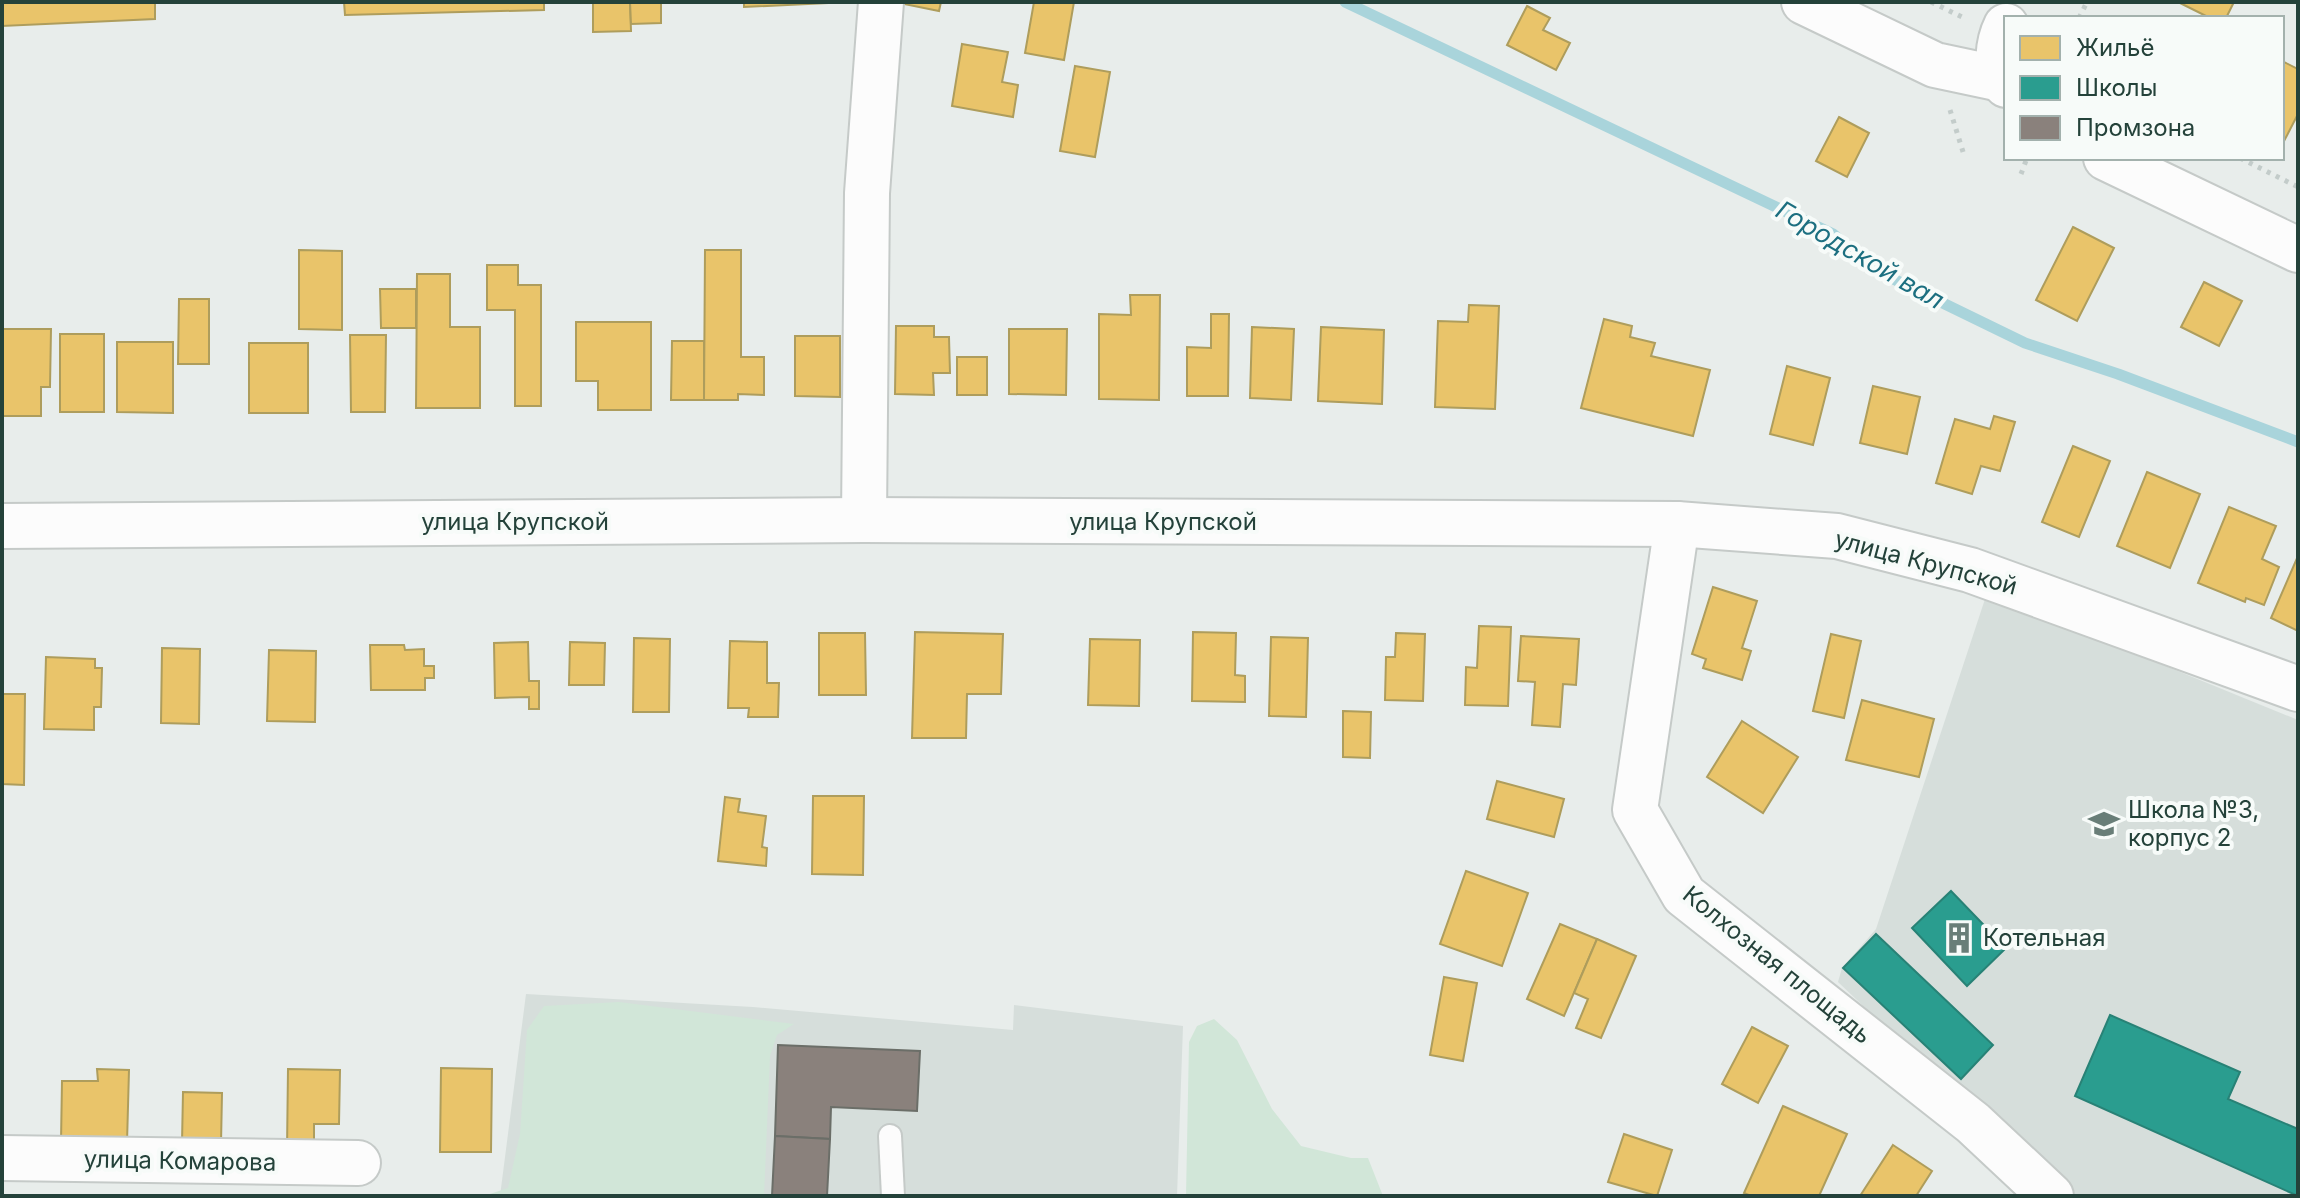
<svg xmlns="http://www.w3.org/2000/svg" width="2300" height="1198" font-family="Inter,sans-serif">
  <rect width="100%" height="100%" fill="#e8edeb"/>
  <!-- built -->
  <g fill="#d6dedb">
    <polygon points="1987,593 2298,720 2298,1196 2063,1196 1838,982 1842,968 1876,929"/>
    <polygon points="526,994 753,1007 1013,1030 1014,1005 1183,1026 1177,1196 500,1196"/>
  </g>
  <!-- green -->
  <g fill="#d1e6d8">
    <polygon points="619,1002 794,1024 777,1035 770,1056 764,1196 484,1196 508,1188 520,1134 527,1030 544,1006"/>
    <polygon points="1214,1019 1237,1040 1272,1109 1301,1146 1351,1158 1368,1158 1383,1196 1186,1196 1189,1042 1197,1026"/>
  </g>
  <!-- homes -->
  <g fill="#e9c46a" stroke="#ae9d5c" stroke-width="2">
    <polygon points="2,2 155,2 155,19 2,26"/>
    <polygon points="344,2 544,2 544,10 345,15"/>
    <polygon points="593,2 630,2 631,31 593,32"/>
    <polygon points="630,2 661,2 661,23 631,24"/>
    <polygon points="744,2 849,2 744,7"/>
    <polygon points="904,2 941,2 939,11 904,4"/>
    <polygon points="1034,2 1074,2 1064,60 1025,53"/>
    <polygon points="2178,2 2234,2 2226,18 2210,18"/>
    <polygon points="1527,6 1550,18 1543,30 1570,43 1556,70 1507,45"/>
    <polygon points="962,44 1008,52 1002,82 1018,85 1013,117 952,106"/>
    <polygon points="2282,61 2298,69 2298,114 2282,145"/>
    <polygon points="1075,66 1110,72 1095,157 1060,151"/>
    <polygon points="1839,117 1869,133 1847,177 1816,161"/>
    <polygon points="2073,227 2114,248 2077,321 2036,300"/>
    <polygon points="299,250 342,251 342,330 299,329"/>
    <polygon points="705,250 741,250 741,357 764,357 764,395 738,394 738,400 704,400"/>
    <polygon points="487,265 518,265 518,285 541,285 541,406 515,406 515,310 487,310"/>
    <polygon points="417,274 450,274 450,327 480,327 480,408 416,408"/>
    <polygon points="2204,282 2242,301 2219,346 2181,327"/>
    <polygon points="380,289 416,289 416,328 381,328"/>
    <polygon points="1130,295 1160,295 1159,400 1099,399 1099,314 1131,315"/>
    <polygon points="179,299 209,299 209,364 178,364"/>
    <polygon points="1469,305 1499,306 1495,409 1435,407 1438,321 1468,322"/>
    <polygon points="1211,314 1229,314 1228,396 1187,396 1187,347 1211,348"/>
    <polygon points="1604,319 1632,326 1630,337 1655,343 1651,356 1710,370 1693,436 1581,408"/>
    <polygon points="576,322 651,322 651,410 598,410 598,381 576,381"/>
    <polygon points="896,326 934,326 934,337 949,337 950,373 933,373 934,395 895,394"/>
    <polygon points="1252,327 1294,329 1291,400 1250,398"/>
    <polygon points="1321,327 1384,330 1382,404 1318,401"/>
    <polygon points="2,329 51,329 50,387 41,387 41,416 3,416"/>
    <polygon points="1009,329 1067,329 1066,395 1009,394"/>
    <rect x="60" y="334" width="44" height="78"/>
    <polygon points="350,335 386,335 385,412 351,412"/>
    <polygon points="795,336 840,336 840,397 795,396"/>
    <polygon points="672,341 704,341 704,400 671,400"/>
    <polygon points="117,342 173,342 173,413 117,412"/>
    <rect x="249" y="343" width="59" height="70"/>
    <rect x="957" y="357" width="30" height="38"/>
    <polygon points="1787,366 1830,378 1813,445 1770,434"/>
    <polygon points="1873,386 1920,397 1907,454 1860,443"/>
    <polygon points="1994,416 2015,422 2000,471 1981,466 1972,494 1936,483 1955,419 1990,429"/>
    <polygon points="2073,446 2110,461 2079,537 2042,522"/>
    <polygon points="2147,472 2200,494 2170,568 2117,546"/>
    <polygon points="2229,507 2276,526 2262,559 2279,567 2264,605 2246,598 2245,602 2198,583"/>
    <polygon points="2298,556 2298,631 2271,618"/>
    <polygon points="1713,587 1757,601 1742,648 1751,651 1742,680 1703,668 1706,659 1692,654"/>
    <polygon points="1479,626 1511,627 1508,706 1465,705 1466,667 1477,668"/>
    <polygon points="915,632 1003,634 1001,694 967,694 966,738 912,738"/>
    <polygon points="1193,632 1236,633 1235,675 1245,676 1245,702 1192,701"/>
    <polygon points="819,633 865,633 866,695 819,695"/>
    <polygon points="1396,633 1425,634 1423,701 1385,700 1386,657 1395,657"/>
    <polygon points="1831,634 1861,641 1844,718 1813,711"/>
    <polygon points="1521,636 1579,639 1576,685 1563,684 1560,727 1532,725 1535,682 1518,681"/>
    <polygon points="1271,637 1308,638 1306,717 1269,716"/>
    <polygon points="634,638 670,639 669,712 633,712"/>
    <polygon points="1090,639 1140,640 1139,706 1088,705"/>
    <polygon points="730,641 767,642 767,683 779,683 778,717 748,717 749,708 728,708"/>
    <polygon points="528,642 529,681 539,681 539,709 529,709 529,697 495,698 494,643"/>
    <polygon points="570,642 605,643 604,685 569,685"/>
    <polygon points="370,645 404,645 405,650 424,649 424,666 434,666 434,678 425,678 425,690 371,690"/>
    <polygon points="162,648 200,649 199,724 161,723"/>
    <polygon points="269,650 316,651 315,722 267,721"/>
    <polygon points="46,657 95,659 95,668 102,668 101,707 94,707 94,730 44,729"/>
    <polygon points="2,694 25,694 24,785 2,784"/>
    <polygon points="1862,700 1934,719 1919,777 1846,760"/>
    <polygon points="1343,711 1371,712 1370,758 1343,757"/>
    <polygon points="1742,721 1798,757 1763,813 1707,777"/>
    <polygon points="1497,781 1564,799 1554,837 1487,819"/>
    <polygon points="813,796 864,796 863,875 812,874"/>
    <polygon points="725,797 740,799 738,812 766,816 762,847 767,848 766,866 718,861"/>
    <polygon points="1466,871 1528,893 1502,966 1440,944"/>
    <polygon points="1560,924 1597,939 1564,1016 1527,999"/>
    <polygon points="1597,939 1636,956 1601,1038 1576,1028 1588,999 1574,993"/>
    <polygon points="1444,977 1477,983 1463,1061 1430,1055"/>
    <polygon points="1752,1027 1788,1046 1758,1103 1722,1084"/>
    <polygon points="441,1068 492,1069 491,1152 440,1152"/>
    <polygon points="97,1069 129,1070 127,1143 61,1142 62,1081 98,1081"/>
    <polygon points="288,1069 340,1070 339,1124 314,1124 314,1150 287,1150"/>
    <polygon points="183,1092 222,1093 221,1144 182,1143"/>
    <polygon points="1783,1106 1847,1134 1819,1196 1751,1196 1744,1193"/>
    <polygon points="1624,1134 1672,1150 1657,1196 1608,1182"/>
    <polygon points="1893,1145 1932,1171 1916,1196 1860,1196"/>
  </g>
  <!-- schools -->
  <g fill="#2a9d8f" stroke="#288276" stroke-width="2">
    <polygon points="1951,891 2006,948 1967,986 1912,928"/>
    <polygon points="1876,934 1993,1045 1961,1079 1843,968"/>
    <polygon points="2110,1015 2240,1072 2228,1099 2298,1129 2298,1196 2075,1096"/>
  </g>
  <!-- industry -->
  <g fill="#8a817c" stroke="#6b6e68" stroke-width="2">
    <polygon points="778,1045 920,1051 917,1111 831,1107 830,1139 775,1136"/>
    <polygon points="775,1136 830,1139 827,1196 772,1196"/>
  </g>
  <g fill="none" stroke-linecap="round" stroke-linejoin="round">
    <!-- stream -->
    <polyline stroke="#a9d4db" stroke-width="11" points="1345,2 1833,234 1877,271 2025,343 2118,374 2298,442"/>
    <defs>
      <polyline id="service" points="890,1136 893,1196"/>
      <g id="minor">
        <polyline points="1804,2 1935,65 2001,79"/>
        <polyline points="864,520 867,193 881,2"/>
        <polyline points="1677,524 1635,810 1684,895 1973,1123 2051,1196"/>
        <polyline points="2,526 864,520 1677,524 1837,536 1970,570 2298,689"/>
        <polyline points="2,1158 358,1163"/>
      </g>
      <g id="tertiary">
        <path d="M2006,26c-8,16 -12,45 0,59"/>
        <polyline points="2106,158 2298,250"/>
      </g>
    </defs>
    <!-- service casing -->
    <use href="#service" stroke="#c5cac8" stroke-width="26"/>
    <!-- minor casing -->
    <use href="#minor" stroke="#c5cac8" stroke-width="48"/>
    <!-- tertiary casing -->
    <use href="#tertiary" stroke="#c5cac8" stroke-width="48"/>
    <!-- path -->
    <g stroke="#c3ccca" stroke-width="5" stroke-dasharray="4 6" stroke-linecap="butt">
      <polyline points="1931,2 1966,19"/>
      <polyline points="2079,18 2087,2"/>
      <polyline points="1950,110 1964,155"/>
      <polyline points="2240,158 2298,187"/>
      <polyline points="2021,174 2027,158"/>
    </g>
    <!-- service -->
    <use href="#service" stroke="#fcfcfc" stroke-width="22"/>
    <!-- minor -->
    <use href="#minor" stroke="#fcfcfc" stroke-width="44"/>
    <!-- tertiary -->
    <use href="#tertiary" stroke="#fcfcfc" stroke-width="44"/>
  </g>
  <!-- icons -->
  <defs>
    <symbol id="school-bare" viewBox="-9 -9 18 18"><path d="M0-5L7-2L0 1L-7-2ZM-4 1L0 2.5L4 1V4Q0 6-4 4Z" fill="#697e78" stroke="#f7fbf9" stroke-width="2.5" paint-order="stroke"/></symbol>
    <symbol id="building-bare" viewBox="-9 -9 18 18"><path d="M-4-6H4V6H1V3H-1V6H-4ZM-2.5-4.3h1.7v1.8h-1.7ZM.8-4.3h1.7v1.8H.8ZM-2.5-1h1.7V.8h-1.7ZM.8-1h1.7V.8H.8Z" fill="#697e78" stroke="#f7fbf9" stroke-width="2.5" paint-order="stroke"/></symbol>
  </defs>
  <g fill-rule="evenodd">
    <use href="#school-bare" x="2082" y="802" width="44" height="44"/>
    <use href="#building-bare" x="1937" y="916" width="44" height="44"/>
  </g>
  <g text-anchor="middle" stroke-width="8" stroke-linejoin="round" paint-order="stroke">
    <!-- street labels -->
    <g font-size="24" fill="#24423a" stroke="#f7fbf9">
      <text x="515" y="530">улица Крупской</text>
      <text x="1163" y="530">улица Крупской</text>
      <text transform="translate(1926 563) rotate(15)" y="8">улица Крупской</text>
      <text transform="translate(1777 965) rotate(39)" y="8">Колхозная площадь</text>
      <text transform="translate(180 1161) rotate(1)" y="8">улица Комарова</text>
    </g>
    <!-- poi labels -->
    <g font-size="24" fill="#24423a" stroke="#f7fbf9" text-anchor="start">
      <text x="2128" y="818">Школа №3,<tspan x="2128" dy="28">корпус 2</tspan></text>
      <text x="1983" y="946">Котельная</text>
    </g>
    <!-- water labels -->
    <g font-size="26" font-style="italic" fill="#1c6f80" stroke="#f7fbf9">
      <text transform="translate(1860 255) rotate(30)" y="9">Городской вал</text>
    </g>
  </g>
  <!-- border -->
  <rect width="2300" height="1198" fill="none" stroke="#24423a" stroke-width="8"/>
  <!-- legend -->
  <rect x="2004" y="16" width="280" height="144" fill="#f7fbf9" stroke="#a3b1ad" stroke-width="2"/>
  <rect x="2020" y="36" width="40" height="24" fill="#e9c46a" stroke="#a3b1ad" stroke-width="2"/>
  <text x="2076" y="56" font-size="24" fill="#24423a">Жильё</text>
  <rect x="2020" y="76" width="40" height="24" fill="#2a9d8f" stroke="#a3b1ad" stroke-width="2"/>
  <text x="2076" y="96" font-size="24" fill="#24423a">Школы</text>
  <rect x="2020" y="116" width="40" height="24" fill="#8a817c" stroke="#a3b1ad" stroke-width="2"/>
  <text x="2076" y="136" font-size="24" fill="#24423a">Промзона</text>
</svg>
